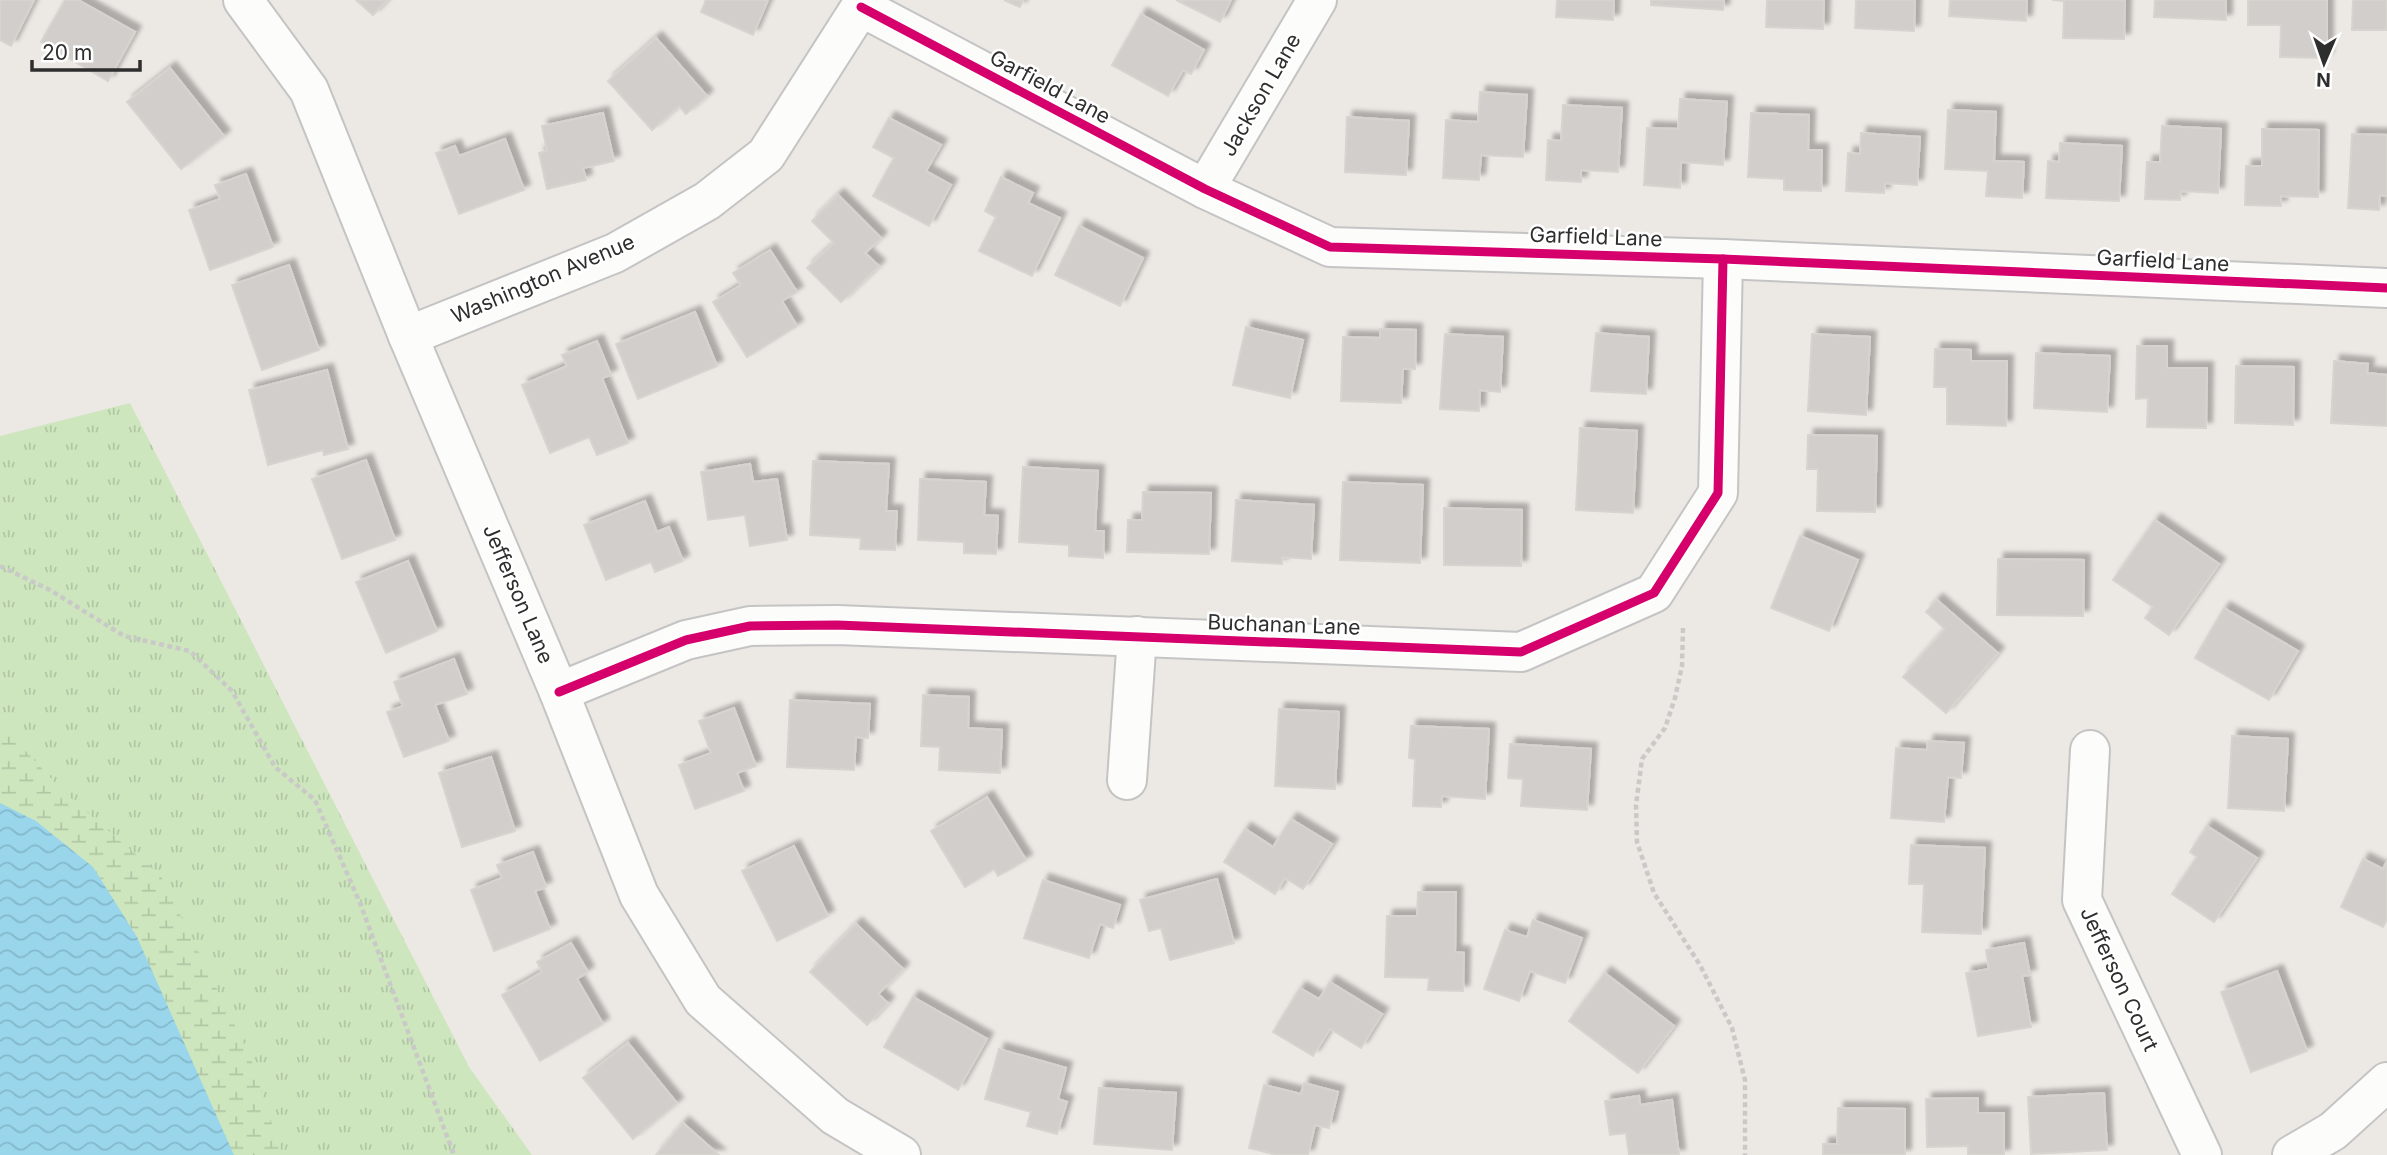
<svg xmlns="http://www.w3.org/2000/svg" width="2387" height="1155" font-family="Inter,sans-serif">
  <defs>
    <pattern id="grass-tufts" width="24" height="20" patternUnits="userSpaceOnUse" patternTransform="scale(1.75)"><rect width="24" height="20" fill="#cee6be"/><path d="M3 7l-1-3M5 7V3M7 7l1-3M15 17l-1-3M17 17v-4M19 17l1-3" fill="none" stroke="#b1c6a4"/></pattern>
    <pattern id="wetland-marsh" width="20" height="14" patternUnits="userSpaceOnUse" patternTransform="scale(1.75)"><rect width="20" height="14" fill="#cee6be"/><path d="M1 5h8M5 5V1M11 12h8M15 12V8" fill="none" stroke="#b1c6a4"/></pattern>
    <pattern id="water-waves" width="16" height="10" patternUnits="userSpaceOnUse" patternTransform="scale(1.75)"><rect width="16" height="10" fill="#99d6ec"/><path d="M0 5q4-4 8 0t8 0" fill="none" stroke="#84b8cb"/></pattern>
    <filter id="shadow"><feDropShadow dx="6" dy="-6" stdDeviation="2" flood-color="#0004"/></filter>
  </defs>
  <rect width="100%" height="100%" fill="#ece8e4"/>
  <!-- grass -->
  <polygon fill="url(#grass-tufts)" points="130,403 469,1067 532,1155 0,1155 0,436"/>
  <!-- wetland -->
  <polygon fill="url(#wetland-marsh)" points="0,724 65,793 161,876 250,1056 282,1155 0,1155"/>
  <!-- water -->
  <polygon fill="url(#water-waves)" points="0,803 36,821 93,867 137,937 234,1155 0,1155"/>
  <!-- building -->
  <g fill="#d1cecb" stroke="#d7d4d0" stroke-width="2" filter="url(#shadow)">
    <polygon points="0,0 34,0 11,46 0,40"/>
    <polygon points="65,0 78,0 135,32 108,81 41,42"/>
    <polygon points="356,0 387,0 373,15"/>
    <polygon points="706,0 768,0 753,35 701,12"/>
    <polygon points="1004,0 1023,0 1020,7"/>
    <polygon points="1176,0 1231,0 1220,22"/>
    <polygon points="1557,0 1614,0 1613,20 1556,17"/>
    <polygon points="1651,0 1724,0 1723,10 1651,5"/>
    <polygon points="1767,0 1824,0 1823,29 1766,27"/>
    <polygon points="1856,0 1915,0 1914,31 1855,28"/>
    <polygon points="1950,0 2027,0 2026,21 1949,16"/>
    <polygon points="2052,0 2125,0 2124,39 2063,38 2064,1"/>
    <polygon points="2155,0 2226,0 2226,20 2154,17"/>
    <polygon points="2248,0 2327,0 2327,58 2280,57 2281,25 2248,25"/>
    <polygon points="2353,0 2387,0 2387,30 2352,30"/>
    <polygon points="1141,14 1204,50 1191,74 1183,70 1168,96 1112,65"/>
    <polygon points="656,38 707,96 686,114 679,106 652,130 608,81"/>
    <polygon points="170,68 224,136 181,169 127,102"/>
    <polygon points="1480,92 1527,95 1523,157 1481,155 1479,180 1443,178 1446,120 1478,122"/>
    <polygon points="1680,99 1727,102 1723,165 1681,162 1680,188 1644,185 1647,128 1678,129"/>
    <polygon points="1563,105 1622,108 1618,172 1581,170 1581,182 1546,180 1548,140 1561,141"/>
    <polygon points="1948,110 1996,112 1994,161 2024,162 2022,198 1986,196 1988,171 1945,169"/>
    <polygon points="603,113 614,161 583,168 586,180 547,189 539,153 547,151 542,126"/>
    <polygon points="1751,113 1809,115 1808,150 1822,150 1821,191 1784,190 1784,179 1748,177"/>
    <polygon points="1347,117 1409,121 1406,175 1345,172"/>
    <polygon points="889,118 941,145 926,171 951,185 929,226 873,196 894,158 873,147"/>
    <polygon points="2162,126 2221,129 2218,193 2181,191 2180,200 2145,199 2147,162 2160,162"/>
    <polygon points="2262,129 2319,130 2318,197 2281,196 2281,206 2245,205 2246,166 2262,166"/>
    <polygon points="1861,133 1920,137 1917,185 1885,183 1884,193 1846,191 1848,153 1860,154"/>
    <polygon points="2352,134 2387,135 2387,196 2380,195 2379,210 2348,208"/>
    <polygon points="505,139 524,190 459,214 436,153 455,146 459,156"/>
    <polygon points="2060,143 2122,146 2119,201 2046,198 2048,161 2059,162"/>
    <polygon points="246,174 273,247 210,270 189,210 220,199 215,185"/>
    <polygon points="1001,177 1033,193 1028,203 1060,218 1032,276 979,251 996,217 985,211"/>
    <polygon points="838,195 881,238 865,253 879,266 841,302 807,268 834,243 812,221"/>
    <polygon points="1079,226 1143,258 1120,306 1055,275"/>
    <polygon points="770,250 797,292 782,301 797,326 747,357 713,302 741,285 733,273"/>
    <polygon points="289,265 319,350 262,370 232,285"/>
    <polygon points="695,312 717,366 638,399 616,344"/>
    <polygon points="1246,327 1303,340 1290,398 1233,385"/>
    <polygon points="1380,329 1416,330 1415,369 1403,369 1401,403 1341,401 1343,337 1380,338"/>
    <polygon points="1596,333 1649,337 1646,394 1591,391"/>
    <polygon points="1445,334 1503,337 1500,392 1480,390 1479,411 1440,409"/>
    <polygon points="1812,334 1870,337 1866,415 1808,411"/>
    <polygon points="597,341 611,375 602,378 628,443 597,455 589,437 550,453 522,385 567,366 562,355"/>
    <polygon points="2137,346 2167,346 2167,368 2207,368 2206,428 2147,427 2148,398 2136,399"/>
    <polygon points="1935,349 1971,350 1971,361 2007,361 2006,426 1947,424 1947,387 1934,387"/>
    <polygon points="2036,353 2110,356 2107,412 2034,408"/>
    <polygon points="2334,361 2368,364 2367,373 2387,375 2387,426 2331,423"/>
    <polygon points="2236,366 2294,367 2293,425 2235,423"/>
    <polygon points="327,370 348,449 324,455 323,450 268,465 249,390"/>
    <polygon points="1580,428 1637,431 1633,513 1576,510"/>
    <polygon points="1808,435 1877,436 1875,512 1817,511 1818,469 1807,469"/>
    <polygon points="366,460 395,540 342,559 312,479"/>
    <polygon points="813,461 889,464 886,511 897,511 895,550 860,549 861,538 810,535"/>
    <polygon points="750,464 753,482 777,479 787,540 750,546 745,515 708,520 701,472"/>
    <polygon points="1023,467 1098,471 1095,531 1104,531 1103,558 1069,556 1069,545 1019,542"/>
    <polygon points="920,479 986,482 984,515 998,516 996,554 964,553 964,542 918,540"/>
    <polygon points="1343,482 1423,485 1420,563 1340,560"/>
    <polygon points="1143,492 1211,493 1209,554 1127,552 1128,520 1142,520"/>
    <polygon points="1236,500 1314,505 1311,559 1282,557 1282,564 1232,561"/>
    <polygon points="645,501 657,532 669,527 683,561 655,572 651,562 606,580 584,525"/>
    <polygon points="1444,508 1522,510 1521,566 1444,565"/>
    <polygon points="2155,520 2219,564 2169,635 2145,618 2153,607 2113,580"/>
    <polygon points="1800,536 1858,560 1829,631 1771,608"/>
    <polygon points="1998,559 2084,560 2083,616 1997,615"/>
    <polygon points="408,561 437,631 386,653 356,582"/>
    <polygon points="1937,600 1998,653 1946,713 1903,677 1945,629 1926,612"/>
    <polygon points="2224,608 2298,651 2269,700 2195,658"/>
    <polygon points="454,659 467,694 435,705 449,741 404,757 387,712 403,706 394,682"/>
    <polygon points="923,695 969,697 968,728 1002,730 1000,773 939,770 940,747 921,746"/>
    <polygon points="790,700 870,704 868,738 856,737 854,770 787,767"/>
    <polygon points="734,708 756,766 737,773 744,791 695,809 679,765 711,753 699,721"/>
    <polygon points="1279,709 1339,712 1335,789 1275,786"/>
    <polygon points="1411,726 1489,729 1485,799 1442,796 1441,807 1413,806 1415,759 1409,758"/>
    <polygon points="2232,736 2288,739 2284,811 2228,808"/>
    <polygon points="1928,741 1964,743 1961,778 1948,777 1944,822 1891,818 1896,748 1927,750"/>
    <polygon points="1510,744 1591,749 1587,810 1521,806 1523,779 1508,778"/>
    <polygon points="491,757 515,831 462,847 439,773"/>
    <polygon points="987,797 1026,860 998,876 994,869 965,887 931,831"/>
    <polygon points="1291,819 1332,844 1303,889 1285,878 1275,894 1224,862 1245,829 1273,847"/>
    <polygon points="2207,826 2257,858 2214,922 2172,894 2197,857 2190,852"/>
    <polygon points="1911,845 1985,848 1981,934 1922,932 1924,884 1909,884"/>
    <polygon points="794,846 828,916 777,941 742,871"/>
    <polygon points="533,852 546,887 535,891 550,929 494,951 471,890 502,878 497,865"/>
    <polygon points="2363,859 2383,869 2387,861 2387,919 2383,927 2341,907"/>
    <polygon points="1217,879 1234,943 1170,960 1161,928 1149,931 1140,900"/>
    <polygon points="1043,880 1120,905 1113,928 1100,924 1089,958 1024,938"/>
    <polygon points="1418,892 1456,892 1455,952 1464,953 1463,991 1428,990 1429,978 1385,977 1387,916 1417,916"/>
    <polygon points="1533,920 1582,938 1565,983 1530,971 1519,1001 1484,989 1505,930 1527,937"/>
    <polygon points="856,924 903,969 878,994 888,1003 867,1025 810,972"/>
    <polygon points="571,943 588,972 577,979 603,1024 540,1061 502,995 542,972 537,962"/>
    <polygon points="2024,943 2030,975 2022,976 2031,1027 1978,1036 1966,973 1989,969 1986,950"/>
    <polygon points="2277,971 2307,1051 2251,1072 2221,992"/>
    <polygon points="1605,973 1674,1026 1638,1073 1569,1021"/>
    <polygon points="1330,982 1382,1014 1361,1048 1330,1029 1313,1056 1273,1032 1300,988 1319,999"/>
    <polygon points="913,997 987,1039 958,1090 884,1047"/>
    <polygon points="628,1043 677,1103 633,1139 583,1078"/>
    <polygon points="999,1049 1066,1068 1058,1099 1067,1102 1057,1134 1027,1126 1031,1112 985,1099"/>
    <polygon points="1304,1083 1338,1092 1329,1128 1315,1125 1308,1155 1277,1155 1249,1148 1264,1085 1301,1094"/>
    <polygon points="1099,1088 1176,1093 1172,1150 1094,1144"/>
    <polygon points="2104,1093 2107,1150 2031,1154 2028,1097"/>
    <polygon points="1639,1096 1640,1105 1672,1100 1679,1155 1629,1155 1626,1133 1610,1135 1605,1101"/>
    <polygon points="1978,1098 1978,1113 2004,1113 2004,1155 1968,1155 1968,1146 1927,1147 1926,1099"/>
    <polygon points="1838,1108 1905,1109 1905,1155 1823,1155 1823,1144 1837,1144"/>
    <polygon points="683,1123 719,1155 656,1155"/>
  </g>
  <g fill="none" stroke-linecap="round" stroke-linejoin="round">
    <defs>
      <g id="street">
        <polyline points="243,0 309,90 408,336 559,692 639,895 703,1000 835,1116 901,1155"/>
        <polyline points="861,7 1205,189 1330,247 1723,259 2387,288"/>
        <polyline points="1205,189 1317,0"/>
        <polyline points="408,336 615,253 707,201 766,155 865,0"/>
        <polyline points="559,692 686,640 750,626 837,625 1521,652 1654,593 1718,493 1723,259"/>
        <polyline points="2090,750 2082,900 2202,1155"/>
        <polyline points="1127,780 1137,636"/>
        <polyline points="2292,1155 2333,1131 2387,1082"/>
      </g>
    </defs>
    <!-- street casing -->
    <use href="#street" stroke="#c5c4c5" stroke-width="42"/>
    <!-- path -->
    <g stroke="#c9c9c8" stroke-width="4.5" stroke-dasharray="5 3.5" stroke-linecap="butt">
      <polyline points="0,566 50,590 124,636 190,651 232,691 275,767 315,800 360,903 454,1155"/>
      <polyline points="1683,628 1682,666 1675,698 1665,728 1642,759 1636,805 1637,842 1654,893 1700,965 1732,1028 1745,1080 1745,1155"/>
    </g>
    <!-- street -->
    <use href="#street" stroke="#fcfcfb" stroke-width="38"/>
    <defs>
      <g id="cycleway">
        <polyline points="861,7 1205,189 1330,247 1723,259 2387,288"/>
        <polyline points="559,692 686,640 750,626 837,625 1521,652 1654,593 1718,493 1723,259"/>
      </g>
    </defs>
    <!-- cycleway casing -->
    <use href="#cycleway" stroke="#fff" stroke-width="13"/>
    <!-- cycleway -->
    <use href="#cycleway" stroke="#d6006c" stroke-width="9"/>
  </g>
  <g text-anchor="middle" stroke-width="5" stroke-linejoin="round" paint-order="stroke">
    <!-- street labels -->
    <g font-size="21" fill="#2e2e2e" stroke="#fff">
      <text transform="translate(1050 87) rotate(28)" y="7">Garfield Lane</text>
      <text transform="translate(1261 95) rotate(-60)" y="7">Jackson Lane</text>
      <text transform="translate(1596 237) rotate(2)" y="7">Garfield Lane</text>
      <text transform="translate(2163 261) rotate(3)" y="7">Garfield Lane</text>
      <text transform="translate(543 279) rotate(-23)" y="7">Washington Avenue</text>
      <text transform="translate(518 594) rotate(67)" y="7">Jefferson Lane</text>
      <text transform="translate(1284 625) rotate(2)" y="7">Buchanan Lane</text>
      <text transform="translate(2119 979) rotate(65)" y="7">Jefferson Court</text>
    </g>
  </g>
  <!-- north arrow -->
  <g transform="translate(2324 63) rotate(182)" stroke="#ffffff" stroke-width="5" paint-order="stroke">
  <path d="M0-5L12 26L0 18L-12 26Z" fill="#2e2e2e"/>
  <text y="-10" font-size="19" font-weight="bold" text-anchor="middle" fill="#2e2e2e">N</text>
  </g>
  <!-- scale -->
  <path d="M32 60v10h108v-10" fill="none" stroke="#2e2e2e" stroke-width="3.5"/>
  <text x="42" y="60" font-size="21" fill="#2e2e2e" stroke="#ffffff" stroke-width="5" paint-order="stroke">20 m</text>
</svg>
